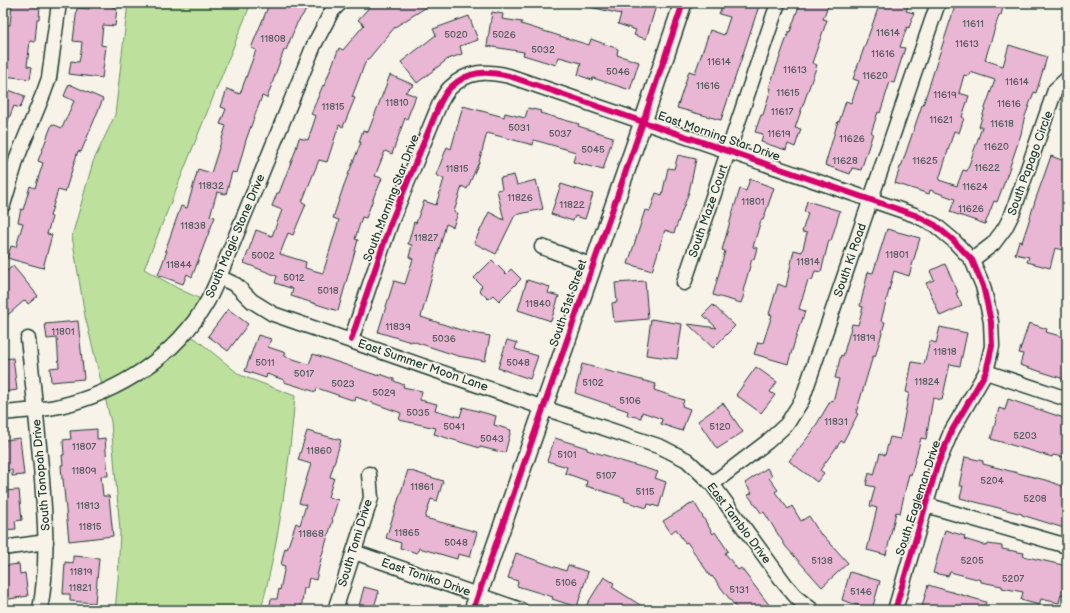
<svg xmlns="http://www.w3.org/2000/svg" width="1070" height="613" font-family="'Balsamiq Sans',sans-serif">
  <rect width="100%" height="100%" fill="#f7f3e8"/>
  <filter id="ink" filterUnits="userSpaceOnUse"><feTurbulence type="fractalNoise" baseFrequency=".025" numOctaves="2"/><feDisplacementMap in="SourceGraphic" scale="8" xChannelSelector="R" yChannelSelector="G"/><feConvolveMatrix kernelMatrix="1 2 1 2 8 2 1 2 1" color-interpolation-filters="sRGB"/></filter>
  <g filter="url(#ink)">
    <!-- green -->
    <path fill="#bde19c" stroke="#6e8f68" d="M128,3h123l-107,266 35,20 28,13 -22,30 11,7 44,36 55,21c-6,72 -16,144 -34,214h-146l3,-30 2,-49 -9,-109 -26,-106 -13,-80 21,-74 22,-47z"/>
    <!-- building -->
    <g fill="#e9b6d4" stroke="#1f3d34" fill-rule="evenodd">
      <polygon points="12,3 31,3 31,5 40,6 39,19 37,19 35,42 30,41 27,66 32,67 30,79 3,76 3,46 5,25 10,25"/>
      <polygon points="89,3 113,3 112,7 117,8 115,26 103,25 101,45 106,46 102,78 69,74 71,61 79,62 81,52 82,42 73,41 77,8 89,9"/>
      <polygon points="271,3 299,3 307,9 297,23 286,50 284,50 267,98 262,96 246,140 237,173 232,172 226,194 217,192 210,216 215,217 209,232 192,277 187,274 183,284 158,275 167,251 165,251 181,206 187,208 198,169 211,173 226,126 220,124 226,109 221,107 227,89 240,94 256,50 251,48 268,7"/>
      <polygon points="373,3 433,3 395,27 365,63 352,97 355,98 343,127 339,125 327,162 319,160 302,202 306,204 293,235 288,233 280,254 306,262 305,268 323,273 339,220 333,218 344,185 361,142 359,142 363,130 368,132 390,75 414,85 405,92 416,96 407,119 405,118 392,154 385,151 375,176 382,178 377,191 376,191 366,218 362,217 355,239 358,240 338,311 291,296 293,289 275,283 277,276 244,263 256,230 272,236 282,210 272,206 277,193 279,193 295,152 299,138 308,140 316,116 311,114 323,85 324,86 339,48 343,50 364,25 358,20"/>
      <polygon points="590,3 646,3 656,6 646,39 634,35 636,30 618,24 621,14 590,7"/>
      <polygon points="723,3 760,3 721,120 677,108 689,71 695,73 710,30 724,35 730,17 719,14"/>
      <polygon points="800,3 829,3 823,19 827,20 812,63 817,65 795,128 801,129 795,147 788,144 786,150 761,142 763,134 755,132 761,115 763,115 769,95 771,88 769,88 789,31 790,32"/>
      <polygon points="880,3 909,3 906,11 914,13 909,28 907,27 900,47 905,48 894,83 890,82 880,113 878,112 871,133 873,133 861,170 852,168 850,174 825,165 838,121 839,122 846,101 851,103 859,81 853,79"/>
      <path d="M956,3h48l-3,12h-2l-14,45 18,6 6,-21 38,12 -11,36 -2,-1 -10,27 -3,15 -16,47 -8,21 -3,-1 -9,23 -35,-12 5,-13 -25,-9 -1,4 -34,-11 5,-16h1l21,-62h1zM970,72l25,8 -10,28 -6,19h3l-15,44 -4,-1 -6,16 -18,-6 15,-49 5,2 5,-15 -2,-1 7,-21 -10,-3 5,-18 5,1z"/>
      <polygon points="492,12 503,14 502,19 522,22 521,24 589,45 591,39 618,49 617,55 639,62 630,90 593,78 592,80 578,75 581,63 559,57 556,65 523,55 524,52 487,46"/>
      <polygon points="469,16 478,40 460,46 462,54 448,59 417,83 401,62 436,35 433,29"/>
      <polygon points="69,84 103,99 81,152 78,151 65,192 58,190 50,216 52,217 47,234 52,235 43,268 7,258 11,246 16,247 23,223 18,222 21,209 23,210 30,186 35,188 43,163 38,161 52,124 62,128 74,101 64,96"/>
      <polygon points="3,88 25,96 20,108 14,106 3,133"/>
      <polygon points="463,106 504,117 505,113 525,118 528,108 541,111 540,113 579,124 578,126 613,137 603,170 573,162 576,152 534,140 533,145 487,133 479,162 467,189 462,186 454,212 458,213 453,227 446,224 421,317 467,332 490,336 485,361 458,356 412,341 411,342 378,332 394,281 405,284 413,259 409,257 412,245 408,244 414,222 416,223 424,201 436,205 444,179 436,175 447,147 451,149"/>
      <polygon points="678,155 696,159 689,192 674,233 665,230 652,271 628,264 645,210 650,211 656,193 662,195 668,168 674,169"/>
      <polygon points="1051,156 1067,162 1067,240 1063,250 1055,248 1050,268 1027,262 1029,257 1015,254 1019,241 1022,242 1028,224 1035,201"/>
      <polygon points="514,175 517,185 536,180 543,209 515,215 496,254 474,243 489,212 504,220 497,190 502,189 500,178"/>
      <polygon points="750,179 774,188 763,220 761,220 753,247 757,248 754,259 752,259 743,291 745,292 741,303 713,295 725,251 722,250 733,211 740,189 746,191"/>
      <polygon points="561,184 593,194 585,219 575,216 573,221 551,214"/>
      <polygon points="807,201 840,211 831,241 829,240 821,272 815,271 812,281 808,280 799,309 805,311 801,324 800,324 788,364 754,354 758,342 763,343 772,315 769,314 778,284 786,287 794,250 802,252 807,233 802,232 808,213 804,212"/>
      <polygon points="887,229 920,238 909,276 894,271 881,321 885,322 875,357 873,356 856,413 858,414 843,442 841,441 820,470 824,473 817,482 789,461 812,432 831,400 833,401 839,379 835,378 841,355 843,356 852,324 858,325 863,307 860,306 868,272 873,273"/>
      <polygon points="492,260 506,274 511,269 521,279 499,301 493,295 488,299 479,290 482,286 474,278"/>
      <polygon points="945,264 958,292 956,293 962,306 940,316 926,283 934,280 930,271"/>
      <polygon points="13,266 38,296 28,304 25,300 3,319 3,274"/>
      <polygon points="527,280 550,287 548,293 559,296 551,321 518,310"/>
      <polygon points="645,281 648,319 614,322 612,303 617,302 615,283"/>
      <polygon points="713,305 735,326 713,348 688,324 717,328 703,315"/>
      <polygon points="228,309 248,324 228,351 208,336"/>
      <polygon points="651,319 682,324 677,359 646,355"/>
      <polygon points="78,321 84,379 51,382 50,368 59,367 57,338 47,339 45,324"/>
      <polygon points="1029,323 1047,329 1046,332 1067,338 1067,380 1020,365 1023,354 1019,353"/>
      <polygon points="940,327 967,333 960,366 950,364 942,400 933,398 926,439 921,438 911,475 909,474 900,513 896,512 886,555 867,550 877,508 870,506 875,487 866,485 869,473 874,475 880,453 885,455 890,437 900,439 909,393 906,392 912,362 924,364 930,341 936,343"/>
      <polygon points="258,335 271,339 268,347 286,353 284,356 309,364 313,354 379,376 380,374 394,379 394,381 404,385 403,387 422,391 420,400 437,404 435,410 460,417 463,407 496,416 494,425 511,430 505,453 480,447 480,448 434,434 436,428 399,420 401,413 356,397 355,401 317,388 316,392 284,382 284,380 267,374 266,378 245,371"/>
      <polygon points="507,340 517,343 515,349 538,356 530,379 498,368"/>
      <polygon points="13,358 17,390 4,392 3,359"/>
      <polygon points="582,364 656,384 654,390 684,400 682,406 690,409 682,431 661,424 662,419 642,412 641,418 627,415 628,411 575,393"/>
      <polygon points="756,367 777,382 770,392 775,395 761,413 736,395"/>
      <polygon points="1008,399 1067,419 1067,458 1053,455 1052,457 991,439 999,408 1005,410"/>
      <polygon points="723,403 743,432 717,449 698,421"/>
      <polygon points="97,429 97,439 105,438 108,476 101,476 103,496 109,496 113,536 69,541 63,479 62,479 61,465 63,465 62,455 64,455 63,440 71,439 70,431"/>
      <polygon points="307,431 341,440 330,477 334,478 328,497 338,500 332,519 333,520 322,555 316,580 309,578 307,588 304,588 301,610 269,610 271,599 277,599 279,589 280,590 285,566 281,565 285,548 287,549 296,523 300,525 306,505 299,503 311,464 298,460"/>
      <polygon points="20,438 24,475 12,476 12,470 3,471 3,447 5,447 5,440"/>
      <polygon points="555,438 587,448 587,450 611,457 611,458 658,472 655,478 666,482 659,507 648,504 647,508 624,501 625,498 586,486 587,481 565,473 567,467 547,461"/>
      <polygon points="965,457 983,461 983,464 1049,481 1067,488 1067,529 1022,515 1022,514 960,498 963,486 959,486"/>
      <polygon points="767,468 772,476 769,478 778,490 775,492 788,509 792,506 801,521 809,516 821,535 822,534 848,563 822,587 786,547 764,512 762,514 748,495 752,493 745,483"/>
      <polygon points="408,470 443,481 437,501 431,499 425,518 477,532 470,557 458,554 457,559 419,548 417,553 400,548 401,543 386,538"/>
      <polygon points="19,490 22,520 15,521 16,529 3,530 3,491"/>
      <polygon points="694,502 713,534 715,532 728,551 725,553 738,570 741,568 773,610 738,610 712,576 711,577 687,542 685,543 676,529 671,533 663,521"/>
      <polygon points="945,530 965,536 964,539 987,546 988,544 1002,546 1002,549 1024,553 1023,556 1067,566 1067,595 1061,594 1059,603 1041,599 1039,605 1021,600 1023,592 1002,588 1002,586 981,582 981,580 950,572 948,576 933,573"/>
      <polygon points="516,553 566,571 568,565 588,572 577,607 552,599 553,597 517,586 518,581 508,578"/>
      <polygon points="73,556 99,558 95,603 70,601 70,594 63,594 65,562 73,563"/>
      <polygon points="19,564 20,574 25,573 28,596 3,600 3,566"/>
      <polygon points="850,572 880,581 872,610 842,600"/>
      <polygon points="604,577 614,583 612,587 648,610 592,610 586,606"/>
      <polygon points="928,585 986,602 983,610 921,610"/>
      <polygon points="364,587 379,591 373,610 358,610"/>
    </g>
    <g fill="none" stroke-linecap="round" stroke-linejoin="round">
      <defs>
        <g id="minor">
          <polyline points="3,205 17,158 44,92 49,78 59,3"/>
          <polyline points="542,247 593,266"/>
          <polyline points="972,260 993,244 1005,228 1013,212 1055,90 1067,79"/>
          <polyline points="219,277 236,285 252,301 273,314 544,408 661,447 687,460 712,484 785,584 798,599 812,610"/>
          <polyline points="684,283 778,3"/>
          <path d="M28,339c5,43 9,85 13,128 4,50 8,93 -1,143"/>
          <path d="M351,340l40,-118 49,-119c3,-5 6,-12 11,-16 18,-17 35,-16 58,-11l406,139 20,10 18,15 19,20 11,26 4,17 4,19 1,24 -6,26 -35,60 -14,34 -42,144"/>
          <polyline points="986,372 1067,399"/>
          <path d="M3,413c19,-2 39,-3 57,-7 60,-14 116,-50 147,-104 5,-8 8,-17 12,-25l95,-232 18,-34 8,-8"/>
          <polyline points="712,484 767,442 787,424 802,400 938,3"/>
          <polyline points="926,505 1067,546"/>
          <polyline points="3,548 46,542"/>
          <polyline points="354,552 521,610"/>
          <polyline points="335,610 371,498 369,474"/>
        </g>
        <polyline id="tertiary" points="473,610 643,122 683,3"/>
      </defs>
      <!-- minor casing -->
      <use href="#minor" stroke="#1f3d34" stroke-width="17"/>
      <!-- tertiary casing -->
      <use href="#tertiary" stroke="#1f3d34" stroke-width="20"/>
      <!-- minor -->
      <use href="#minor" stroke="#f7f3e8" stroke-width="14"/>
      <!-- tertiary -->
      <use href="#tertiary" stroke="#f7f3e8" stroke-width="17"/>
      <defs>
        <g id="cycleway">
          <path d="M351,340l40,-118 49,-119c3,-5 6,-12 11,-16 18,-17 35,-16 58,-11l406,139 20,10 18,15 19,20 11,26 4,17 4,19 1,24 -6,26 -35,60 -14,34 -42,144"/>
          <polyline points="473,610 643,122 683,3"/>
        </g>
      </defs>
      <!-- cycleway casing -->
      <use href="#cycleway" stroke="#f7f3e8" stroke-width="8"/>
      <!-- cycleway -->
      <use href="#cycleway" stroke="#d6006c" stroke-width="6"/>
    </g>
  </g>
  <g text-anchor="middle" stroke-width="3" stroke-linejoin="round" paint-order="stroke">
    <!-- number labels -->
    <g font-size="10" fill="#525b5c">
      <text x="973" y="27">11611</text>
      <text x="888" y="36">11614</text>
      <text x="456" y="38">5020</text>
      <text x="504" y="38">5026</text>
      <text x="273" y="42">11808</text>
      <text x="967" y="47">11613</text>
      <text x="543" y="53">5032</text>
      <text x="883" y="57">11616</text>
      <text x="719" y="65">11614</text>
      <text x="795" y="73">11613</text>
      <text x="618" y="75">5046</text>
      <text x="875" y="79">11620</text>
      <text x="1017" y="85">11614</text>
      <text x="708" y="89">11616</text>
      <text x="788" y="96">11615</text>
      <text x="945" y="98">11619</text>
      <text x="397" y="106">11810</text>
      <text x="1009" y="107">11616</text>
      <text x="333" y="110">11815</text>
      <text x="782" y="115">11617</text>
      <text x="941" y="123">11621</text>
      <text x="1002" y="127">11618</text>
      <text x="519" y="131">5031</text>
      <text x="560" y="137">5037</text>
      <text x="779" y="137">11619</text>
      <text x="852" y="142">11626</text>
      <text x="996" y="150">11620</text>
      <text x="593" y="153">5045</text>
      <text x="845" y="164">11628</text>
      <text x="925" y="164">11625</text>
      <text x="987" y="171">11622</text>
      <text x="457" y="172">11815</text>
      <text x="211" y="189">11832</text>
      <text x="975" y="190">11624</text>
      <text x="520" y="201">11826</text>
      <text x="753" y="205">11801</text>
      <text x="572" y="208">11822</text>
      <text x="971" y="212">11626</text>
      <text x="193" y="229">11838</text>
      <text x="426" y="241">11827</text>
      <text x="897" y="258">11801</text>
      <text x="263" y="259">5002</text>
      <text x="808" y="265">11814</text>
      <text x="179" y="268">11844</text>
      <text x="294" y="281">5012</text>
      <text x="328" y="294">5018</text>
      <text x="538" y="307">11840</text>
      <text x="398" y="330">11839</text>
      <text x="63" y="335">11801</text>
      <text x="864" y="341">11819</text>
      <text x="444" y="342">5036</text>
      <text x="945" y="355">11818</text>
      <text x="265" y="366">5011</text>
      <text x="518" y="366">5048</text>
      <text x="304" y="377">5017</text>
      <text x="927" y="385">11824</text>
      <text x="593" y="386">5102</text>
      <text x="343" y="387">5023</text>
      <text x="384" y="396">5029</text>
      <text x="630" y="404">5106</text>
      <text x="418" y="416">5035</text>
      <text x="836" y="425">11831</text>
      <text x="454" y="430">5041</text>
      <text x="720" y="430">5120</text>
      <text x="1025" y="439">5203</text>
      <text x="492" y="442">5043</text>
      <text x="84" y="450">11807</text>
      <text x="319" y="454">11860</text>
      <text x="567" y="458">5101</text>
      <text x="84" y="474">11809</text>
      <text x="606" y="479">5107</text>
      <text x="992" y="484">5204</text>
      <text x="422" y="490">11861</text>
      <text x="645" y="495">5115</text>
      <text x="1035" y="502">5208</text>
      <text x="88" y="509">11813</text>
      <text x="90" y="530">11815</text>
      <text x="407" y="536">11865</text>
      <text x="311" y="537">11868</text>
      <text x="456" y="546">5048</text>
      <text x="822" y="564">5138</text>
      <text x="972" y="564">5205</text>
      <text x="81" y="575">11819</text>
      <text x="1013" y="582">5207</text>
      <text x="566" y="586">5106</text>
      <text x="80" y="591">11821</text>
      <text x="739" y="593">5131</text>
      <text x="861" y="595">5146</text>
    </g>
    <!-- street labels -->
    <g font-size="12" fill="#1f3d34" stroke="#f7f3e8">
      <text transform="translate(719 136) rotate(19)" y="4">East Morning Star Drive</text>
      <text transform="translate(1030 163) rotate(-70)" y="4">South Papago Circle</text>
      <text transform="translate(391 198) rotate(-69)" y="4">South Morning Star Drive</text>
      <text transform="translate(708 211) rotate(-71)" y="4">South Maze Court</text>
      <text transform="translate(235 236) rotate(-67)" y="4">South Magic Stone Drive</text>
      <text transform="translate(850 260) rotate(-71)" y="4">South Ki Road</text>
      <text transform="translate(568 303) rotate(-71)" y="4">South 51st Street</text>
      <text transform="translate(423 365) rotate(19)" y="4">East Summer Moon Lane</text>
      <text transform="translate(41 475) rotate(-95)" y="4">South Tonopah Drive</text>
      <text transform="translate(918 498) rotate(-72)" y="4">South Eagleman Drive</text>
      <text transform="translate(739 523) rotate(53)" y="4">East Tamblo Drive</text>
      <text transform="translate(355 543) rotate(-73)" y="4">South Tomi Drive</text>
      <text transform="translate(426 577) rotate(19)" y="4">East Toniko Drive</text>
    </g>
  </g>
  <!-- margin -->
  <rect width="1070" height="613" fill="none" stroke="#f7f3e8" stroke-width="16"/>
  <rect x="8" y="8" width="1054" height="597" fill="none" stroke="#1f3d34" stroke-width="1.5" filter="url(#ink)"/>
</svg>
